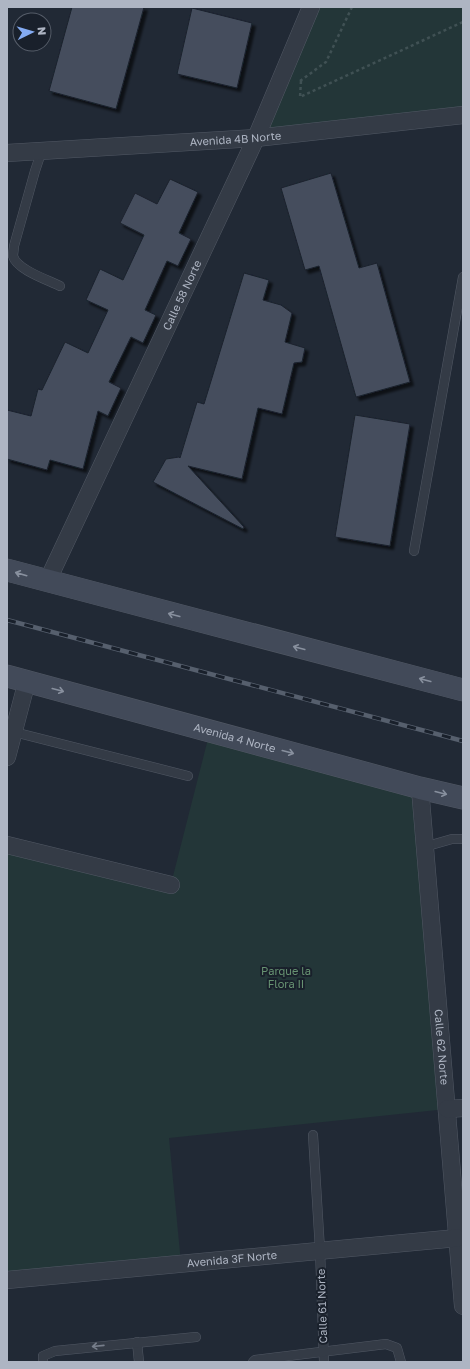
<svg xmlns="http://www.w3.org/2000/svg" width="470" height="1369" font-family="'Golos Text',sans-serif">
  <defs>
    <filter id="shadow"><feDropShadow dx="3.5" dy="3.5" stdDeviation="1" flood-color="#0009"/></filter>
  </defs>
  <rect width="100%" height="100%" fill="#212935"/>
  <!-- green -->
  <g fill="#233638">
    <polygon points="311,7 463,7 463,115 256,138"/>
    <polygon points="210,731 420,788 447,1109 169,1138 181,1263 7,1280 7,845 171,884"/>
  </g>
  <!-- building -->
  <g fill="#444e5d" stroke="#1b222d" filter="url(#shadow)">
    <polygon points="72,7 144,7 116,109 49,91"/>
    <polygon points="192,8 252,23 237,88 177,74"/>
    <polygon points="331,173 359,268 377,263 410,382 356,397 319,266 305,270 281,188"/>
    <polygon points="170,179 198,192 179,233 191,239 178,266 167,261 145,310 156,315 143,343 131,337 109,382 121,388 108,416 98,411 83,469 50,460 47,470 7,459 7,410 31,416 38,389 42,390 65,342 88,353 108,310 86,300 100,269 123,280 144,235 120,223 135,193 157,204"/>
    <polygon points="244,273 269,280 263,300 281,305 292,313 285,342 305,348 302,362 294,363 282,414 258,408 242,479 188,466 244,527 243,529 153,482 166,459 179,457 180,458 197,402 204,404"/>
    <polygon points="355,415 410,424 390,546 335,537"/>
  </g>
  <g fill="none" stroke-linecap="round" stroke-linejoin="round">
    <defs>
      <g id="service">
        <path d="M42,150l-7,21 -21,75c0,3 -1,7 -1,10 4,14 35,24 47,30"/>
        <polyline points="414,551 463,277"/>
        <polyline points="14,732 188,776"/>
        <polyline points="424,847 452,839 463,839"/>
        <polyline points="313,1135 320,1250 324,1362"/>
        <polyline points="137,1342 139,1362"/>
        <polyline points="43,1362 43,1356 55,1351 196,1337"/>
        <polyline points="253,1362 255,1360 386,1344 397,1348 401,1362"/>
      </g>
      <g id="minor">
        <path id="s1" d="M7,153l249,-15 207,-23"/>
        <path id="s2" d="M47,582l209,-444 55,-131"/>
        <polyline points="7,757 27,681"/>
        <path id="s3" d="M420,788l43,518"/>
        <polyline points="7,845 171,885"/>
        <polyline points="447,1109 463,1108"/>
        <path id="s4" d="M7,1280l450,-42"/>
      </g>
      <g id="secondary">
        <polyline points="7,570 463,690"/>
        <path id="s5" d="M7,676l413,112 43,10"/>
      </g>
    </defs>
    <!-- service casing -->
    <use href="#service" stroke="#515864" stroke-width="10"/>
    <!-- minor casing -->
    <use href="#minor" stroke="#515864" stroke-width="18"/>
    <!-- secondary casing -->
    <use href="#secondary" stroke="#515864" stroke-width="23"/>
    <!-- path -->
    <g stroke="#405154" stroke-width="2.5" stroke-dasharray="3 3" stroke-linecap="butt">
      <polyline points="300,81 326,62 352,7"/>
      <polyline points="301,81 300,97 463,22"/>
    </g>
    <!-- service -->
    <use href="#service" stroke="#343b46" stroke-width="9"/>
    <!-- minor -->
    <use href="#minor" stroke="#343b46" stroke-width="17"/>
    <!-- secondary -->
    <use href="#secondary" stroke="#424a59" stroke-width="22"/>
    <defs>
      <polyline id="rail" points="7,620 463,741"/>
    </defs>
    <!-- rail casing -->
    <use href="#rail" stroke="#565f6d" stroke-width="4.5"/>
    <!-- rail -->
    <use href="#rail" stroke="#19202b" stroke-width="3" stroke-dasharray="9" stroke-linecap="butt"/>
  </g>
  <!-- one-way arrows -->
  <defs><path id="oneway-shaft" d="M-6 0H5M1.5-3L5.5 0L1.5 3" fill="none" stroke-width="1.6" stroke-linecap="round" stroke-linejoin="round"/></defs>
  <g stroke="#88909e">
    <use href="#oneway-shaft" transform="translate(21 574) rotate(-164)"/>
    <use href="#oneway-shaft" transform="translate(174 615) rotate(-165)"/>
    <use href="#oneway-shaft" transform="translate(299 648) rotate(-165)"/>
    <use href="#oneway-shaft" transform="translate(425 680) rotate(-165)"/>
    <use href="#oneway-shaft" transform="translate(58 690) rotate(15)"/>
    <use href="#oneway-shaft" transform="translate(288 752) rotate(15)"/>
    <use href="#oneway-shaft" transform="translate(441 793) rotate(14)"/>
  </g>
  <use stroke="#777e8b" href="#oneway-shaft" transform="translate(98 1346) rotate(174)"/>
  <g text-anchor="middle" stroke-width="4" stroke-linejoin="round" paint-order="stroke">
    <!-- street labels -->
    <g font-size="11" fill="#aeb5c3" stroke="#19202b">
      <text dy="4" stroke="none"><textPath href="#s1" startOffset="229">Avenida 4B Norte</textPath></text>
      <text dy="4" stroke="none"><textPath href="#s2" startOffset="317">Calle 58 Norte</textPath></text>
      <text dy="4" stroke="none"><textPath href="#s5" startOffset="236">Avenida 4 Norte</textPath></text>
      <text dy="4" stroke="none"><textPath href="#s3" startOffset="260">Calle 62 Norte</textPath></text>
      <text dy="4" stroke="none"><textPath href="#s4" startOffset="226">Avenida 3F Norte</textPath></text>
      <text transform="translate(322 1306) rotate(-92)" y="4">Calle 61 Norte</text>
    </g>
    <!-- park labels -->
    <g font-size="11" fill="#679272" stroke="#19202b">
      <text x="286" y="975">Parque la<tspan x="286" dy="13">Flora II</tspan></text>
    </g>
  </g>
  <!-- border -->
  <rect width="470" height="1369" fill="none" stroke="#aeb5c3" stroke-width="16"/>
  <!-- north arrow -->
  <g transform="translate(32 32) rotate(85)"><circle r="19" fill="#19202b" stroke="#555c68"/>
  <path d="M0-3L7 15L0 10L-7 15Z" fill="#84abf2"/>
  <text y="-6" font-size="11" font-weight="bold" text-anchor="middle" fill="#aeb5c3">N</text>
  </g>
</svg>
